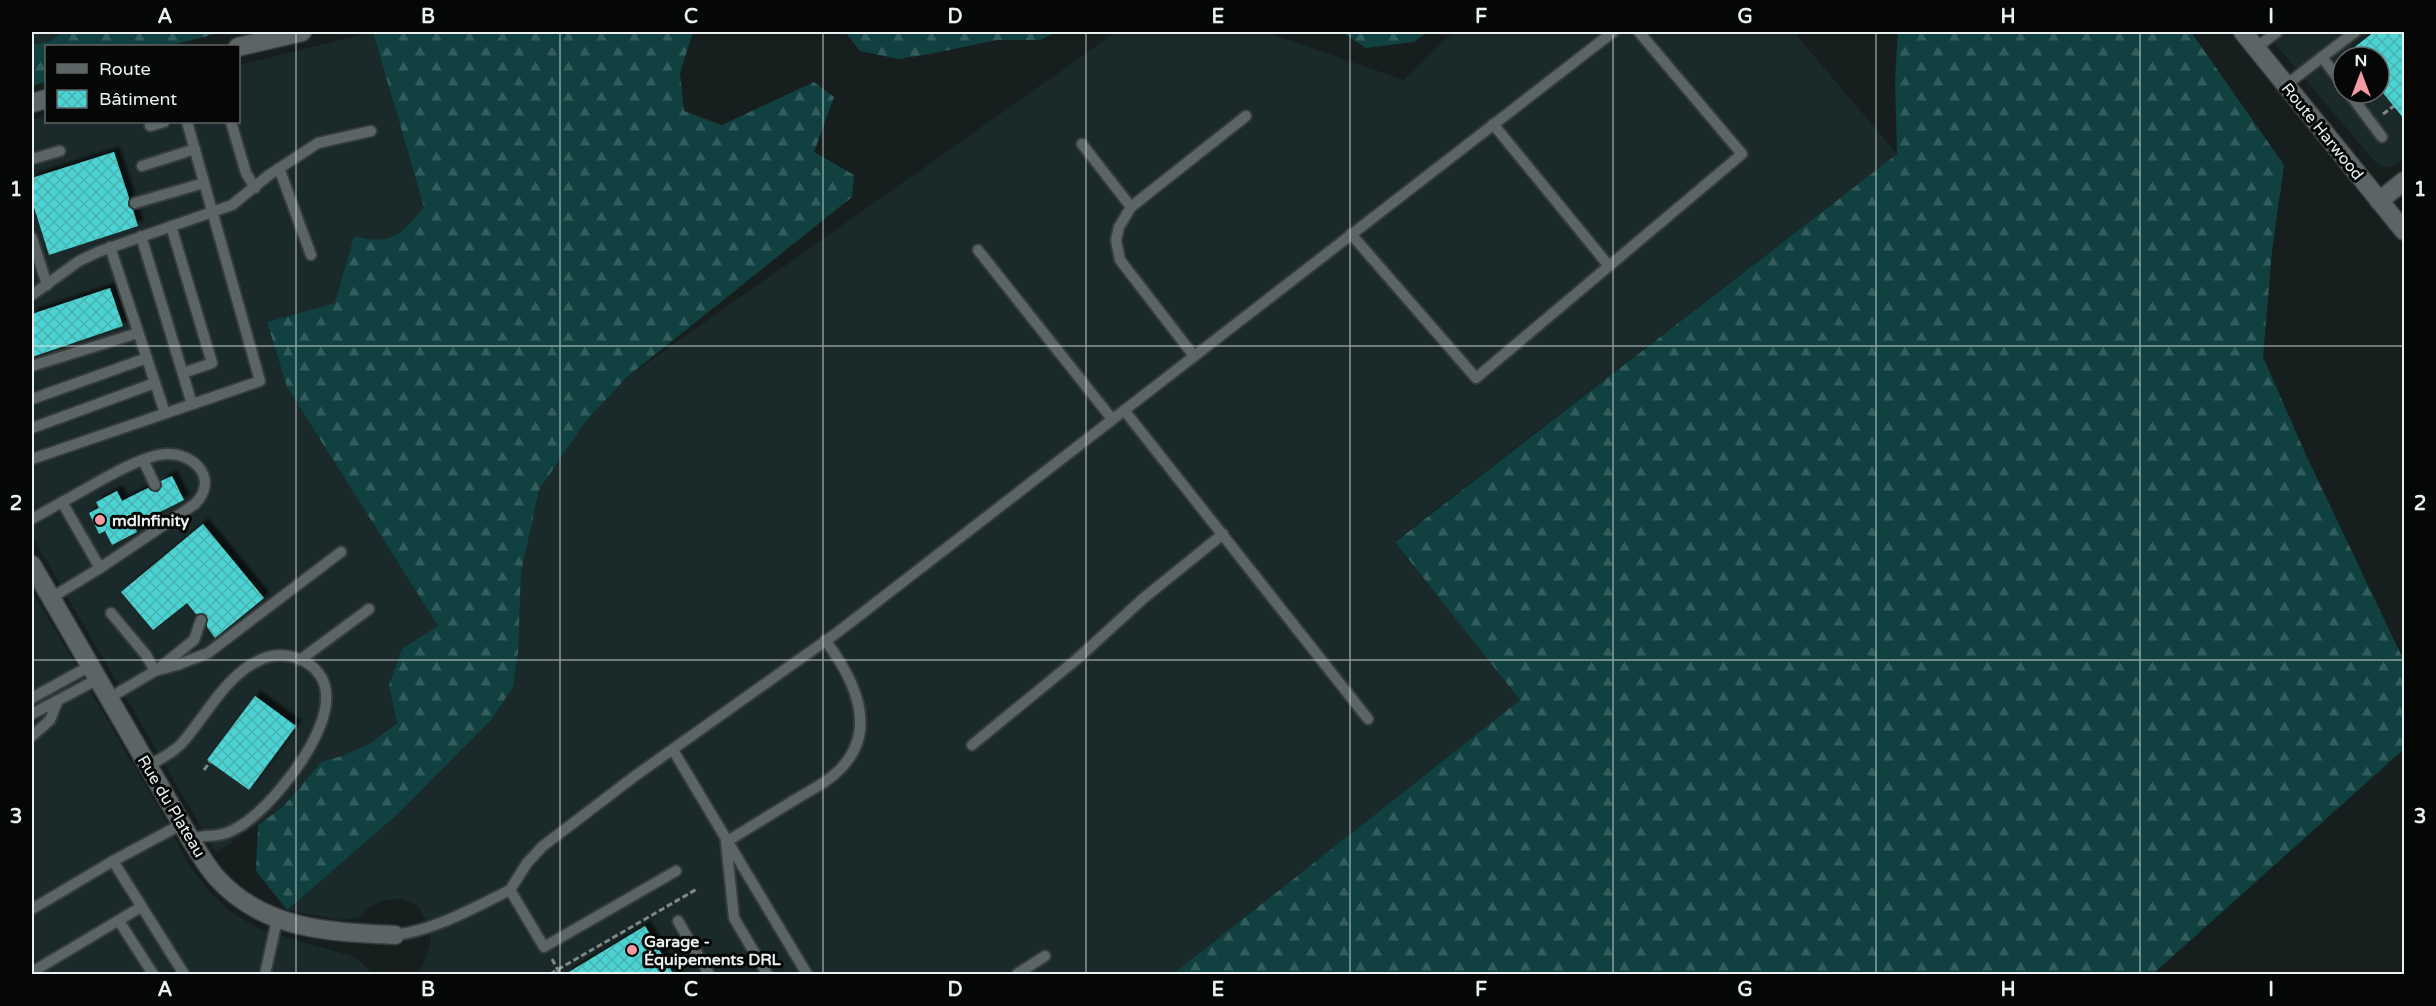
<svg xmlns="http://www.w3.org/2000/svg" width="2436" height="1006" font-family="'Varela Round',sans-serif">
  <defs>
    <pattern id="forest-firs" width="22" height="20" patternUnits="userSpaceOnUse" patternTransform="scale(1.5)"><rect width="22" height="20" fill="#104140"/><path d="M5 1l3.5 6h-7zM16 11l3.5 6h-7z" fill="#335d5c"/></pattern>
    <pattern id="building-cross-hatch" width="8" height="8" patternUnits="userSpaceOnUse" patternTransform="scale(1.5)"><rect width="8" height="8" fill="#4bd4d3"/><path d="M0 0l8 8M0 8l8-8" fill="none" stroke="#4ab1b0"/></pattern>
    <filter id="shadow"><feDropShadow dx="5.5" dy="-5.5" stdDeviation="1.5" flood-color="#0009"/></filter>
  </defs>
  <rect width="100%" height="100%" fill="#161e1e"/>
  <!-- built -->
  <g fill="#1a2929" fill-rule="evenodd">
    <polygon points="32,32 63,32 50,41 32,45"/>
    <polygon points="373,32 424,207 408,227 390,239 372,241 354,236 335,303 267,322 287,387 438,626 397,722 369,744 342,756 321,762 284,806 216,853 32,536 32,120 46,116 46,122 238,122 239,65"/>
    <polygon points="1116,32 1266,32 1404,80 1453,32 1794,32 1897,154 1395,541 1520,700 1173,974 412,974 423,966 431,942 425,918 417,905 400,899 385,900 372,906 358,918 342,920 287,910 398,814 491,720 513,687 518,653 521,573 539,490 585,422 627,377"/>
    <path d="M2265,32h139v128l-13,7h-7l-8,-4zM2343,57h36v36h-36z"/>
    <polygon points="32,590 162,814 188,863 208,890 227,909 261,930 355,957 374,974 32,974"/>
  </g>
  <!-- forest -->
  <g fill="url(#forest-firs)">
    <polygon points="63,32 223,32 168,46 46,46 46,82 32,86 32,45 50,41"/>
    <path d="M373,32h320l-13,41 4,38 38,14 92,-43 20,15 -20,55 40,23 -2,22 -225,180 -42,45 -46,68 -18,83 -3,80 -5,34 -22,33 -93,94 -111,96 -31,-39 2,-46 26,-19 37,-44 21,-6 27,-12 28,-21 -8,-38 13,-36 36,-23 -151,-239 -20,-65 68,-19 19,-67c37,10 48,-1 70,-29z"/>
    <polygon points="845,32 1055,32 1041,40 997,40 930,54 898,59 860,51"/>
    <polygon points="1342,32 1427,32 1414,42 1366,48"/>
    <polygon points="1898,32 2191,32 2284,165 2272,251 2263,357 2306,455 2404,661 2404,749 2153,974 1173,974 1520,700 1395,542 1897,154 1895,79"/>
  </g>
  <!-- building -->
  <g fill="url(#building-cross-hatch)" filter="url(#shadow)">
    <polygon points="2374,32 2404,32 2404,119 2379,88 2379,57 2342,57"/>
    <polygon points="114,152 129,198 128,206 133,210 138,226 49,255 32,201 32,178"/>
    <polygon points="110,288 123,326 32,357 32,314"/>
    <polygon points="172,476 184,500 134,525 137,532 112,545 105,531 99,534 89,513 99,508 96,502 117,491 122,501 148,488 151,491 158,492 162,486 161,481"/>
    <polygon points="203,524 264,598 215,638 207,627 207,616 203,613 196,614 187,603 153,630 121,592"/>
    <polygon points="255,696 296,726 249,790 207,760"/>
    <polygon points="645,926 674,975 564,975"/>
  </g>
  <g fill="none" stroke-linecap="round" stroke-linejoin="round">
    <defs>
      <g id="lane">
        <polyline points="2256,48 2277,32"/>
        <polyline points="2322,57 2355,32"/>
        <polyline points="2286,85 2322,57 2343,85"/>
        <polyline points="2349,93 2382,137"/>
        <polyline points="231,122 246,173 255,188"/>
        <polyline points="1493,124 1609,266"/>
        <polyline points="150,126 164,122"/>
        <polyline points="1082,144 1131,207 1119,227 1116,240 1120,260 1194,356"/>
        <polyline points="32,159 60,151"/>
        <polyline points="142,166 195,149"/>
        <polyline points="279,168 311,255"/>
        <polyline points="135,203 204,183"/>
        <polyline points="1131,207 1246,116"/>
        <polyline points="171,226 212,363 183,373"/>
        <polyline points="1351,234 1476,378 1742,154 1639,32"/>
        <polyline points="141,236 192,404"/>
        <polyline points="32,238 47,285"/>
        <polyline points="110,247 165,413"/>
        <polyline points="978,250 1112,419"/>
        <polyline points="32,295 79,261 98,252 232,205 269,175 318,143 371,131"/>
        <polyline points="32,366 138,333"/>
        <polyline points="32,399 147,358"/>
        <polyline points="1124,410 1368,719"/>
        <polyline points="32,428 155,383"/>
        <polyline points="32,459 260,381 187,122"/>
        <polyline points="143,460 155,485"/>
        <path d="M62,502c27,-14 75,-46 104,-48 29,-1 53,25 29,50l-95,64"/>
        <polyline points="32,519 62,502 100,568 51,598"/>
        <polyline points="300,660 369,609"/>
        <polyline points="158,669 194,640 201,620"/>
        <polyline points="155,671 177,665 208,653 341,552"/>
        <polyline points="32,698 90,666"/>
        <polyline points="109,698 155,671 146,655 111,613"/>
        <polyline points="32,714 98,679"/>
        <polyline points="32,736 50,720 58,700"/>
        <polyline points="972,745 1077,659 1145,597 1223,534"/>
        <polyline points="673,750 807,974"/>
        <path d="M148,766c12,-7 25,-13 34,-23 24,-27 44,-68 78,-83 13,-7 30,-6 44,1 53,29 -2,103 -28,133 -12,14 -32,33 -50,39 -12,5 -23,0 -35,7"/>
        <polyline points="113,861 184,974"/>
        <polyline points="510,890 527,863 543,846 635,776 838,632 1613,32"/>
        <polyline points="32,909 113,861 182,824"/>
        <polyline points="119,921 153,974"/>
        <polyline points="678,921 709,974"/>
        <path d="M395,935c40,-5 79,-27 115,-45l34,57 132,-76"/>
        <polyline points="32,972 141,907"/>
        <polyline points="265,974 277,920"/>
        <path d="M767,974l-33,-56 -8,-76c23,-14 47,-29 70,-43 13,-8 28,-15 39,-25 46,-40 21,-93 -10,-134"/>
        <polyline points="1017,974 1045,956"/>
      </g>
      <path id="street" d="M32,565l159,275c8,13 16,27 26,38 47,52 113,54 178,57"/>
      <g id="secondary">
        <polyline points="2243,32 2404,231"/>
        <polyline points="238,47 302,32"/>
        <polyline points="32,103 46,99"/>
        <polyline points="2379,201 2404,181"/>
      </g>
    </defs>
    <!-- lane casing -->
    <use href="#lane" stroke="#363b3b" stroke-width="14"/>
    <!-- street casing -->
    <use href="#street" stroke="#363b3b" stroke-width="21"/>
    <!-- secondary casing -->
    <use href="#secondary" stroke="#363b3b" stroke-width="21"/>
    <!-- path -->
    <g stroke="#818787" stroke-width="3" stroke-dasharray="6 3" stroke-linecap="butt">
      <polyline points="2370,99 2378,93"/>
      <polyline points="2383,114 2394,106"/>
      <polyline points="204,770 210,762"/>
      <polyline points="2404,791 2404,809"/>
      <polyline points="552,959 560,974"/>
      <polyline points="550,974 697,889"/>
    </g>
    <!-- lane -->
    <use href="#lane" stroke="#5c6565" stroke-width="10"/>
    <!-- street -->
    <use href="#street" stroke="#5c6565" stroke-width="18"/>
    <!-- secondary -->
    <use href="#secondary" stroke="#5c6565" stroke-width="18"/>
  </g>
  <!-- grid -->
  <path fill="none" stroke="#ebf0f0" stroke-width="1.5" stroke-opacity="0.55" d="M296,32v942M560,32v942M823,32v942M1086,32v942M1350,32v942M1613,32v942M1876,32v942M2140,32v942M32,346h2372M32,660h2372"/>
  <!-- markers -->
  <g fill="#f49aa2" stroke="#050707" stroke-width="2">
    <circle cx="100" cy="520" r="6"/>
    <circle cx="632" cy="950" r="6"/>
  </g>
  <g text-anchor="middle" stroke-width="6" stroke-linejoin="round" paint-order="stroke">
    <!-- street labels -->
    <g font-size="16" fill="#ebf0f0" stroke="#050707">
      <text transform="translate(2323 131) rotate(51)" y="6">Route Harwood</text>
      <text transform="translate(172 806) rotate(59)" y="6">Rue du Plateau</text>
    </g>
    <!-- poi labels -->
    <g font-size="16" font-weight="bold" fill="#ebf0f0" stroke="#050707" text-anchor="start">
      <text x="112" y="526">mdInfinity</text>
      <text x="644" y="947">Garage -<tspan x="644" dy="18">Équipements DRL</tspan></text>
    </g>
  </g>
  <!-- border -->
  <rect width="2436" height="1006" fill="none" stroke="#050707" stroke-width="66"/>
  <!-- legend -->
  <rect x="45" y="45" width="195" height="78" fill="#050707" stroke="#616464" stroke-width="1.5"/>
  <rect x="57" y="64" width="30" height="9" fill="#5c6565" stroke="#616464" stroke-width="1.5"/>
  <text x="99" y="75" font-size="18" fill="#ebf0f0">Route</text>
  <rect x="57" y="90" width="30" height="18" fill="url(#building-cross-hatch)" stroke="#616464" stroke-width="1.5"/>
  <text x="99" y="105" font-size="18" fill="#ebf0f0">Bâtiment</text>
  <!-- north arrow -->
  <g transform="translate(2361 75)"><circle r="28" fill="#050707" stroke="#616464" stroke-width="1.5"/>
  <path d="M0-4.5L10 22L0 15L-10 22Z" fill="#f49aa2"/>
  <text y="-9" font-size="16" font-weight="bold" text-anchor="middle" fill="#ebf0f0">N</text>
  </g>
  <rect x="33" y="33" width="2370" height="940" fill="none" stroke="#ebf0f0" stroke-width="2"/>
  <g font-size="20" text-anchor="middle" font-weight="bold" fill="#ebf0f0">
    <text x="165" y="23">A</text>
    <text x="428" y="23">B</text>
    <text x="691" y="23">C</text>
    <text x="955" y="23">D</text>
    <text x="1218" y="23">E</text>
    <text x="1481" y="23">F</text>
    <text x="1745" y="23">G</text>
    <text x="2008" y="23">H</text>
    <text x="2271" y="23">I</text>
    <text x="16" y="196">1</text>
    <text x="2420" y="196">1</text>
    <text x="16" y="510">2</text>
    <text x="2420" y="510">2</text>
    <text x="16" y="823">3</text>
    <text x="2420" y="823">3</text>
    <text x="165" y="996">A</text>
    <text x="428" y="996">B</text>
    <text x="691" y="996">C</text>
    <text x="955" y="996">D</text>
    <text x="1218" y="996">E</text>
    <text x="1481" y="996">F</text>
    <text x="1745" y="996">G</text>
    <text x="2008" y="996">H</text>
    <text x="2271" y="996">I</text>
  </g>
</svg>
